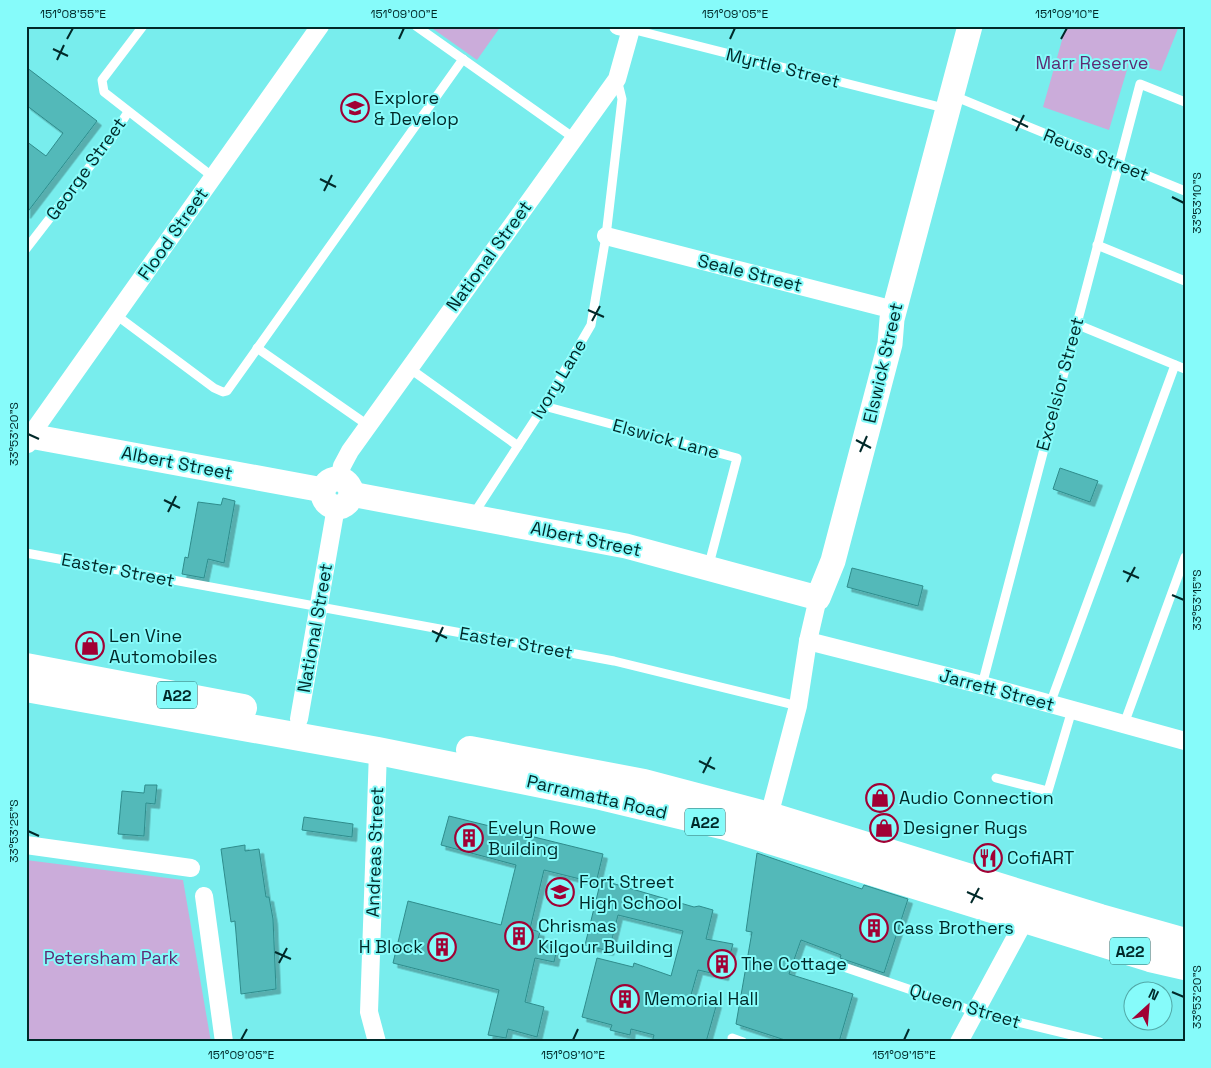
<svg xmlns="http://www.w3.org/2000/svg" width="1211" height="1068" font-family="'Space Grotesk',sans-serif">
  <defs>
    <filter id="shadow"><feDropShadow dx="4.5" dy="4.5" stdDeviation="0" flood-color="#0004"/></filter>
  </defs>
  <rect width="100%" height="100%" fill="#78eded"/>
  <!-- green -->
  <g fill="#cbacda">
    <polygon points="429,26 501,26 477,60"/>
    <polygon points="1066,26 1179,26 1161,71 1129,63 1109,130 1043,107"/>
    <polygon points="26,860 183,880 211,1042 26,1042"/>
  </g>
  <!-- building -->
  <g fill="#52b9b9" stroke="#2f8c8c" filter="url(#shadow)">
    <polygon points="26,67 97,121 26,214 26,141 46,156 63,133 26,105"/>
    <polygon points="1060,468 1098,481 1090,502 1053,489"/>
    <polygon points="223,498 235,501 224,563 208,559 204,578 182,574 185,557 188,558 198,502 221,505"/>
    <polygon points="852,568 923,586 918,606 847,587"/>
    <polygon points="145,785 157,785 155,804 146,803 144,836 118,834 122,791 144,793"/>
    <polygon points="449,816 603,854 596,883 544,870 530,929 540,932 538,939 558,944 554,962 535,958 525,1002 544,1007 537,1037 508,1029 506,1038 488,1035 499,990 393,963 408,901 501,925 516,865 441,845"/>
    <polygon points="304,817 353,824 352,837 302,830"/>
    <polygon points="245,845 245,851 259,849 266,897 269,897 273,919 276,989 241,994 235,921 231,922 221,849"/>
    <polygon points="757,853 862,889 864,885 908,899 884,973 840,958 841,955 801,940 789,974 853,994 839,1042 791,1042 736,1024 752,932 746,931"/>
    <polygon points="601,880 694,907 699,906 713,910 706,939 733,944 724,976 698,970 691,995 717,1003 706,1042 652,1042 654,1035 631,1029 630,1035 610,1030 612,1025 582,1017 597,958 633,967 634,963 671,976 683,931 618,915 609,951 585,945"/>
  </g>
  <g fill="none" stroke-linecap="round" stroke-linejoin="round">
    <!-- lane -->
    <g stroke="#fff" stroke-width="9">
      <polyline points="143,26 102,80 104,92 213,177"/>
      <polyline points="416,26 574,138"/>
      <polyline points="634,26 631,29 948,109"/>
      <polyline points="954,96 1185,191"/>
      <polyline points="1097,245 1185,281"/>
      <polyline points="26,249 111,139 128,112"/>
      <polyline points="116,315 214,388 223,392 227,391 463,59"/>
      <polyline points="1076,324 1185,369"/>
      <polyline points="257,348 369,426"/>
      <polyline points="409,368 518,446"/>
      <polyline points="544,406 737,458 708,568"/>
      <polyline points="473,515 544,406 591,325 606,236 622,99 617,79"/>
      <polyline points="26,553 614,661 798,706"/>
      <polyline points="982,685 1140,84 1185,102"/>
      <polyline points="1050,704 1175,365"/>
      <polyline points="1124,724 1185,557"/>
      <polyline points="996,778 1048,791 1072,710"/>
      <polyline points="832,963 976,1012 1100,1042"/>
      <polyline points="732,1038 743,1042"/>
    </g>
    <!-- street -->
    <g stroke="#fff" stroke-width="18">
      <polyline points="606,236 894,310"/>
      <polyline points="30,436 320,26"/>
      <polyline points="339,479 342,466 350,451 617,79 631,29 618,26"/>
      <polyline points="808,641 982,685 1185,741"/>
      <polyline points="299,719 336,507"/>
      <polyline points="769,816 798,706 808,641 818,598"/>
      <polyline points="26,845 191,868"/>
      <polyline points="204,896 224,1042"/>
      <polyline points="377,1042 369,1012 378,751"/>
      <polyline points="959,1042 1026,918"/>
    </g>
    <!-- secondary -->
    <g stroke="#fff" stroke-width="25">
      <polyline points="26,441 30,436 323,490"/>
      <circle cx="337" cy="493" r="14"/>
      <polyline points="351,494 626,546 818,598 833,561 890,344 892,319 970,26"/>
    </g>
    <!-- highway -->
    <g stroke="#fff" stroke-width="28">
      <polyline points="26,667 243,708"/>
      <polyline points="26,688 378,751 596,795 725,826 1150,958 1185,966"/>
      <polyline points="470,750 644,783 769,816 1100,918 1185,942"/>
    </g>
  </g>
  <!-- ticks -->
  <path fill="none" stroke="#012929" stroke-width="2" d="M67,39l6,-11M399,39l5,-11M730,39l5,-11M1061,39l6,-11M53,49l15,7M57,60l7,-15M1012,119l16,8M1016,131l8,-16M320,179l16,8M324,191l8,-16M1172,197l12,6M588,310l16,7M592,321l8,-15M28,434l11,5M856,440l15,8M860,452l7,-16M164,500l16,8M168,512l8,-16M1123,571l16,7M1127,582l8,-15M1172,595l12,5M432,631l15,7M436,642l7,-15M699,761l16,8M703,773l8,-16M28,831l11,5M967,892l16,7M971,903l8,-15M275,952l16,7M279,963l8,-15M1172,992l12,5M241,1040l6,-11M573,1040l5,-11M904,1040l5,-11"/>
  <!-- icons -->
  <defs>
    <symbol id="school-ring" viewBox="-11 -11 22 22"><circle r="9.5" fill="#86fbfa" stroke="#a10134" stroke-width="1.5"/><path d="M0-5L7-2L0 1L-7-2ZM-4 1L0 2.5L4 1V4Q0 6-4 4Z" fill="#a10134"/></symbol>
    <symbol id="shop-ring" viewBox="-11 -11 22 22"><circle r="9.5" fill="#86fbfa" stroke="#a10134" stroke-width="1.5"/><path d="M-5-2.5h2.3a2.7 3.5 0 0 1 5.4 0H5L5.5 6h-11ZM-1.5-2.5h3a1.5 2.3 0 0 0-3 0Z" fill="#a10134"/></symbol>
    <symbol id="building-ring" viewBox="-11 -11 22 22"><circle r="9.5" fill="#86fbfa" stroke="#a10134" stroke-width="1.5"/><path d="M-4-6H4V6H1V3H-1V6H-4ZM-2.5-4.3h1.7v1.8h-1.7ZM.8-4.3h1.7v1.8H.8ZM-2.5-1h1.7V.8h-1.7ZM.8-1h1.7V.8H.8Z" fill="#a10134"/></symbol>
    <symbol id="restaurant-ring" viewBox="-11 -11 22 22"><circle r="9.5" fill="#86fbfa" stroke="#a10134" stroke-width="1.5"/><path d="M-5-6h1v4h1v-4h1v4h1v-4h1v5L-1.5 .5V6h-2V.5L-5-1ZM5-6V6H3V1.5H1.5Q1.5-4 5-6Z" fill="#a10134"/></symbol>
  </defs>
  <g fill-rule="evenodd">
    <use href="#school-ring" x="339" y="92" width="32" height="32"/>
    <use href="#shop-ring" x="74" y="630" width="32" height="32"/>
    <use href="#shop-ring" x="864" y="782" width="32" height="32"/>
    <use href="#shop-ring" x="868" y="812" width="32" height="32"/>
    <use href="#building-ring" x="453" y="822" width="32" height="32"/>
    <use href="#restaurant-ring" x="972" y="842" width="32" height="32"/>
    <use href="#school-ring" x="544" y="876" width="32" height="32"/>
    <use href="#building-ring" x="858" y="912" width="32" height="32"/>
    <use href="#building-ring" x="503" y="920" width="32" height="32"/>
    <use href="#building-ring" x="426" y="931" width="32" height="32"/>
    <use href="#building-ring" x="706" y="948" width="32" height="32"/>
    <use href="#building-ring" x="609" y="983" width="32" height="32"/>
  </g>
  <g text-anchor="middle" stroke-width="4" stroke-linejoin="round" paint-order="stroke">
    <!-- shield labels -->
    <g fill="#86fbfa" stroke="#296868" stroke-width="1">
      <rect x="157" y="681.5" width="40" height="27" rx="4"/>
      <rect x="685" y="808.5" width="40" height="27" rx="4"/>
      <rect x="1110" y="937.5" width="40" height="27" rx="4"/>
    </g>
    <g font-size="16" font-weight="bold" fill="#012929">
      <text x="177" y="701">A22</text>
      <text x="705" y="828">A22</text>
      <text x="1130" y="957">A22</text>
    </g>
    <!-- park labels -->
    <g font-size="18" fill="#5e2b73" stroke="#86fbfa">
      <text x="1092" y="69">Marr Reserve</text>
      <text x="111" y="964">Petersham Park</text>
    </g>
    <!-- street labels -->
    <g font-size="18" fill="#012929" stroke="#86fbfa">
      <text transform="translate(783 68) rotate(14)" y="6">Myrtle Street</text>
      <text transform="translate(1096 155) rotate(22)" y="6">Reuss Street</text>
      <text transform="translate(86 169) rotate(-54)" y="6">George Street</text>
      <text transform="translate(173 234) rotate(-55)" y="6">Flood Street</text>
      <text transform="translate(489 256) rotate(-54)" y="6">National Street</text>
      <text transform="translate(750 273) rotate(14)" y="6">Seale Street</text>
      <text transform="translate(883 363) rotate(-77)" y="6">Elswick Street</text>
      <text transform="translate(559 379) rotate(-59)" y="6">Ivory Lane</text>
      <text transform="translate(1060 384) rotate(-75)" y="6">Excelsior Street</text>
      <text transform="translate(666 439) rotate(15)" y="6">Elswick Lane</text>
      <text transform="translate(177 463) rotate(11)" y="6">Albert Street</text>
      <text transform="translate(586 539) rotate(12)" y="6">Albert Street</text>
      <text transform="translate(118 570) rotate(11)" y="6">Easter Street</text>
      <text transform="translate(315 628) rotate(-80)" y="6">National Street</text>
      <text transform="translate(516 643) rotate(10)" y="6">Easter Street</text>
      <text transform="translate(997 690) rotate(15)" y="6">Jarrett Street</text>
      <text transform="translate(597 797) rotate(13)" y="6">Parramatta Road</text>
      <text transform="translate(375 852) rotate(-88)" y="6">Andreas Street</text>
      <text transform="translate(965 1006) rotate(17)" y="6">Queen Street</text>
    </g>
    <!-- poi labels -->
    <g font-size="18" fill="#012929" stroke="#86fbfa" text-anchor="start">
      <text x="374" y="104">Explore<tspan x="374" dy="21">&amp; Develop</tspan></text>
      <text x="109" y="642">Len Vine<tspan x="109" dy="21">Automobiles</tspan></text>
      <text x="899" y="804">Audio Connection</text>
      <text x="488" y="834">Evelyn Rowe<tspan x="488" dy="21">Building</tspan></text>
      <text x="903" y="834">Designer Rugs</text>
      <text x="1007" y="864">CofiART</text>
      <text x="579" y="888">Fort Street<tspan x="579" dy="21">High School</tspan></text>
      <text x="538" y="932">Chrismas<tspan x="538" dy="21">Kilgour Building</tspan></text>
      <text x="893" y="934">Cass Brothers</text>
      <text x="423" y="953" text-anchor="end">H Block</text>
      <text x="741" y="970">The Cottage</text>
      <text x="644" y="1005">Memorial Hall</text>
    </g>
  </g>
  <!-- border -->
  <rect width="1211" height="1068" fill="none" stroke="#86fbfa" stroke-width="55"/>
  <!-- north arrow -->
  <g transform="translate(1148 1006) rotate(26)"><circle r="24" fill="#86fbfa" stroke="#51a7a6"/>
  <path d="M0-4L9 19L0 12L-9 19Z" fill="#a10134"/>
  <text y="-8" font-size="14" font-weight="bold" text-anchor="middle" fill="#012929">N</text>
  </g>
  <rect x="28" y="28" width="1156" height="1012" fill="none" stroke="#012929" stroke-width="2"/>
  <g font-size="12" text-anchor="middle" fill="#012929">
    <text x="73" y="18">151°08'55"E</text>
    <text x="404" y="18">151°09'00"E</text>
    <text x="735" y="18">151°09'05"E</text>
    <text x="1067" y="18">151°09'10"E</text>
    <text transform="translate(1197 203) rotate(-90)" y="4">33°53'10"S</text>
    <text transform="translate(14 434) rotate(-90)" y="4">33°53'20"S</text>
    <text transform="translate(1197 600) rotate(-90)" y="4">33°53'15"S</text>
    <text transform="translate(14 831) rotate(-90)" y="4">33°53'25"S</text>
    <text transform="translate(1197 997) rotate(-90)" y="4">33°53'20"S</text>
    <text x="241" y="1059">151°09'05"E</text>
    <text x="573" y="1059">151°09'10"E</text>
    <text x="904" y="1059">151°09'15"E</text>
  </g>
</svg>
